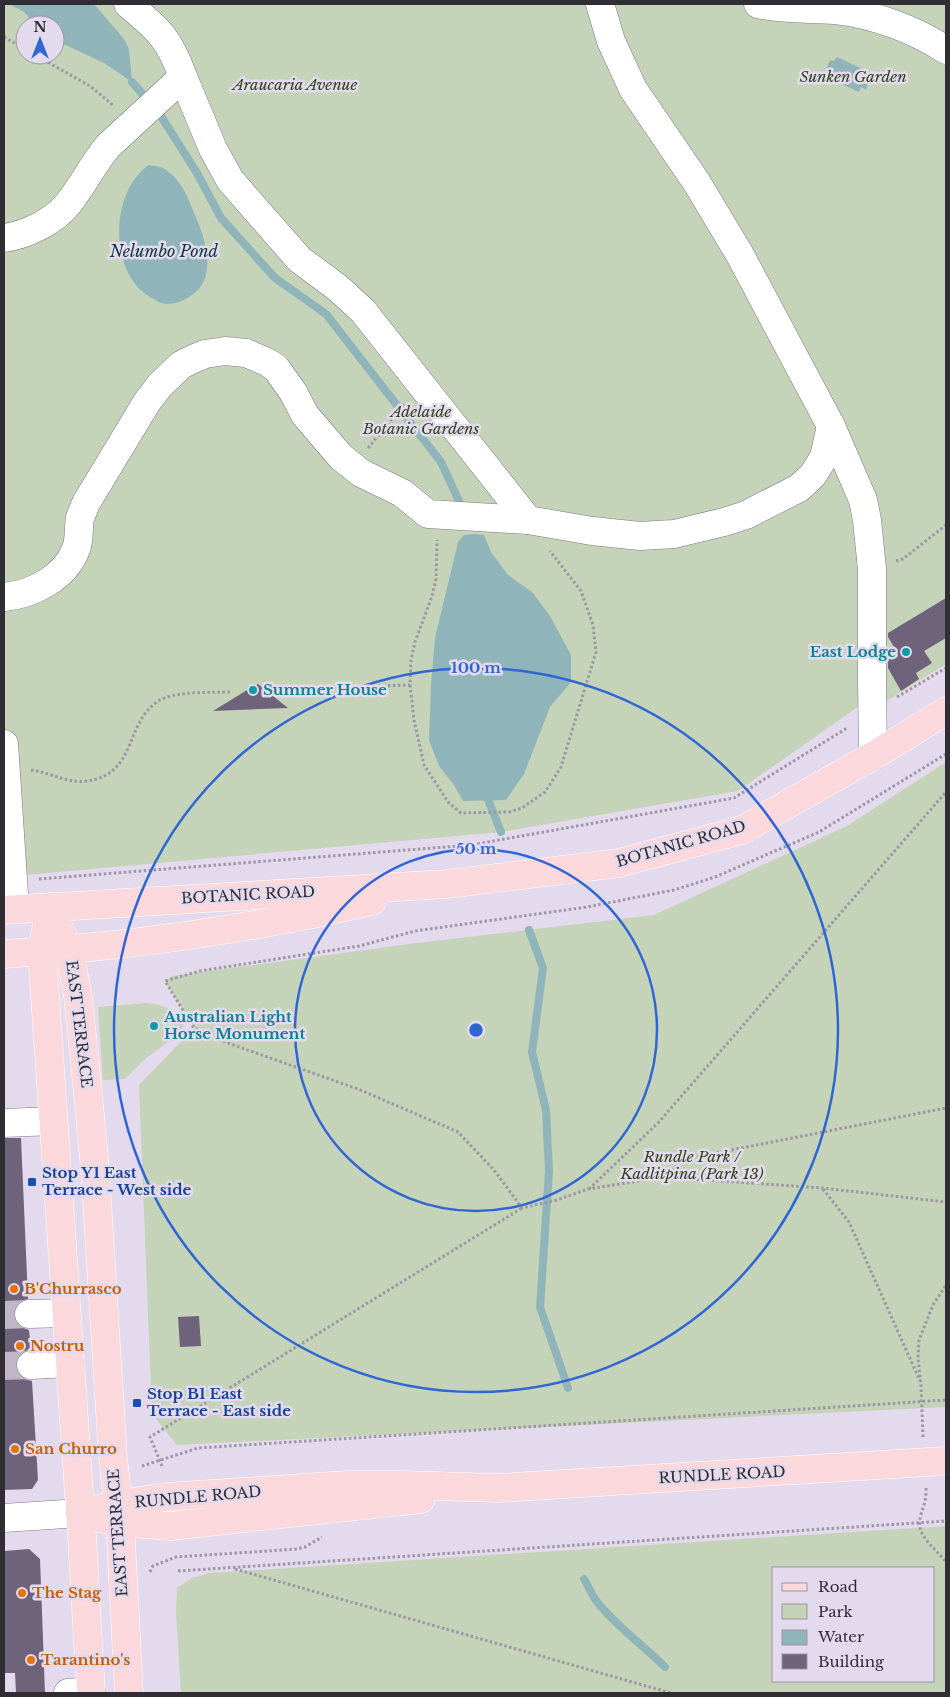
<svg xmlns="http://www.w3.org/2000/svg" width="950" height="1697" font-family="'Libre Baskerville',serif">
  <rect width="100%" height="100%" fill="#e3daed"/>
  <!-- green -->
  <g fill="#c5d3b9" fill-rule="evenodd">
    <path d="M4,4h942v660l-66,41 -18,-1 -124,87 -237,41 -497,45zM25,25h30v30h-30z"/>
    <polygon points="946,762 946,1407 177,1445 152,1414 139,1085 194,1028 165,981 172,976 417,943 654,915 847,826"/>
    <path d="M146,1003c20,2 24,6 38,20l-2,9 -36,26 -21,21 -22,1 -5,-73z"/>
    <path d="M946,1526v167h-765l-5,-80 1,-25 15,-10 18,-5zM774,1568h160v113h-160z"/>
  </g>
  <!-- water -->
  <g fill="#8fb5ba">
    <polygon points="9,4 94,4 124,39 129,49 132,82 104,63 55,40 55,25 35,25 24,12"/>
    <polygon points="837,57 869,72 866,77 870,79 866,90 861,87 859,92 828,78 829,73 825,71 830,60 834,61"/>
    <path d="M149,165c8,1 15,2 21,8 11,9 17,22 22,35 12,27 29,70 -3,89 -6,4 -14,7 -22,7 -6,0 -12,-4 -17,-7 -42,-24 -40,-106 -1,-132z"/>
    <polygon points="475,534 484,535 491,552 508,575 533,593 550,616 571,655 571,682 550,707 524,774 506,800 463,801 454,785 439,766 429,740 431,684 435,638 458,542 464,535"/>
  </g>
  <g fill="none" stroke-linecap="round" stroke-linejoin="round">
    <!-- stream -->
    <g stroke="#8fb5ba" stroke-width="8">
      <polyline points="132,82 159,113 197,173 221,218 275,278 326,314 441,462 463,510"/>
      <polyline points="485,792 501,832"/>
      <polyline points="529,930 543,968 532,1052 546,1110 549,1171 540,1307 568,1388"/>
      <path d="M584,1579c5,8 8,17 14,24 19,24 45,42 67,64"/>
    </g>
  </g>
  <!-- building -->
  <g fill="#6f627b">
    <polygon points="946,598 946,638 924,651 932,663 916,673 919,679 901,691 888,668 888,651 894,647 888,637 888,633"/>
    <polygon points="258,684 288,708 213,711 252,687"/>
    <polygon points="4,1138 21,1138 28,1299 20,1301 16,1306 13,1315 16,1323 21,1327 29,1330 31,1349 22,1352 17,1357 15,1365 18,1374 24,1379 32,1381 38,1480 32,1489 4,1490"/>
    <polygon points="199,1316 201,1346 180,1347 178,1317"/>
    <polygon points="29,1549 40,1559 45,1693 16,1693 15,1673 4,1673 4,1551"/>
  </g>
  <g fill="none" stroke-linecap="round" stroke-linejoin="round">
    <!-- minor-tunnel -->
    <g stroke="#bfb7c8" stroke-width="28" stroke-dasharray="28 14" stroke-linecap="butt">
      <polyline points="4,1315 29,1314"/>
      <polyline points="4,1366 31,1365"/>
    </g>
    <defs>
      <g id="minor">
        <path d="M128,4c31,26 41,34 55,73"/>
        <polyline points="600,4 611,41 633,89 697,183 740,255 831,426 863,500 867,520 872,569 872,681 873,756"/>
        <path d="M758,4c27,6 50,4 77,6 38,4 79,19 111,40"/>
        <path d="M4,238c22,-3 49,-16 64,-34 15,-19 25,-40 40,-58l75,-69 30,72 17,31 69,79 39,29 25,23 165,209"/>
        <path d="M4,597c29,-3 61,-19 72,-48 4,-10 2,-21 4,-31 2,-5 4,-10 6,-15l61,-101 13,-17 21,-20 12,-6 12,-5 20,-3 21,2 21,9 9,6 17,24 12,23 36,42 20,16 41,20 26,21 100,6 64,11 48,5 34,-2 50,-12 22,-7 53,-27 14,-13 11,-18 7,-31"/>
        <polyline points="4,744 15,909"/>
        <polyline points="4,1123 53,1121"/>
        <polyline points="29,1314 66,1313"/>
        <polyline points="31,1365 70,1363"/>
        <polyline points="4,1518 80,1513"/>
        <polyline points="68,1693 91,1691"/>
      </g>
      <g id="major">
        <polyline points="50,907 69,950 78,997 88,1094 95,1169 113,1458 120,1522 129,1693"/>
        <polyline points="50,907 42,952 82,1537 91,1693"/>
        <polyline points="4,910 447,884 619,863 742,830 873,756 946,711"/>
        <path d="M4,954c124,-7 247,-25 368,-53"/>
        <polyline points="80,1513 118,1504 166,1497 347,1485 404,1485 498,1488 946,1461"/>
        <polyline points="101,1518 120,1522 171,1526 421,1499"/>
      </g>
    </defs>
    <!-- minor casing -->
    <use href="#minor" stroke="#7f7688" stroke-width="29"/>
    <!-- major casing -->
    <use href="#major" stroke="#fff" stroke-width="29"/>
    <!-- path -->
    <g stroke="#9d96a4" stroke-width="3" stroke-dasharray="2.5 2.5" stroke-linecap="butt">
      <polyline points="4,37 25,49"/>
      <polyline points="35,55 90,86 114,106"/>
      <polyline points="368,448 404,404"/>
      <polyline points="896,561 903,559 946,525"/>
      <polyline points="410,685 414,720 424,765 448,802 461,813 509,812 522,808 545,792 561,767 596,652 593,625 581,591 550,551"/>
      <polyline points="273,690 410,685 411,660 415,642 432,596 436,579 437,540"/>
      <polyline points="897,697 946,668"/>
      <polyline points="946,754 819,832 715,877 674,890 587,907 415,931 359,946 200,971 165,981 194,1028 225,1042 358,1089 458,1132 494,1170 522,1208 557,1200 588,1189 664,1177 822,1188 946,1202"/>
      <path d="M31,770c19,2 36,14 56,11 50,-7 37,-56 70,-79 17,-12 55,-9 75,-10"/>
      <polyline points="39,879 471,845 734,798 847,728"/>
      <polyline points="664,1177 685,1159 946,1108"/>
      <polyline points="589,1189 658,1123 946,792"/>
      <polyline points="823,1189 849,1222 920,1381"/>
      <polyline points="923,1437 921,1384 918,1359 919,1340 933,1305 946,1285"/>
      <polyline points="142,1466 198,1448 946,1400"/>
      <polyline points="162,1466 150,1437 522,1208"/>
      <path d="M926,1488c1,12 -4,21 -6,31 -4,17 17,31 26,43"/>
      <polyline points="235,1569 671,1693"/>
      <polyline points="178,1571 946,1521"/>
      <polyline points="150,1572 153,1566 176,1557 297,1549 305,1547 322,1537"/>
    </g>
    <!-- minor -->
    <use href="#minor" stroke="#fff" stroke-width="28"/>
    <!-- major -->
    <use href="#major" stroke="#fad8dc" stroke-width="28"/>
  </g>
  <!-- distance rings -->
  <g fill="none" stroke="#2f66d4" stroke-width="2.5">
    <circle cx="476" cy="1030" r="181"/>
    <circle cx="476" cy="1030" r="362"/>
  </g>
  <!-- markers -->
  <g fill="#0f9aa8" stroke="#e3daed" stroke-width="2">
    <circle cx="906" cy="652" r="5"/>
    <circle cx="253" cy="690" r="5"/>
    <circle cx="154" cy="1026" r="5"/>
  </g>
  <g fill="#1a4fb4" stroke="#e3daed" stroke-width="2">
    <rect x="27" y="1177" width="10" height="10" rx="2.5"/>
    <rect x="132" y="1398" width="10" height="10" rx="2.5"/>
  </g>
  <g fill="#e8710a" stroke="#e3daed" stroke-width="2">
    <circle cx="14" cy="1289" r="5"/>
    <circle cx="20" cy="1346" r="5"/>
    <circle cx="15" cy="1449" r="5"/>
    <circle cx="22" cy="1593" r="5"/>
    <circle cx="31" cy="1660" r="5"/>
  </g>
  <g text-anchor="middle" stroke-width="5" stroke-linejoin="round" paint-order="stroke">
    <!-- park labels -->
    <g font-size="15" font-style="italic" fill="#2e4216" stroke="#e3daed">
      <text x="853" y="82">Sunken Garden</text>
      <text x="295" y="90">Araucaria Avenue</text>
      <text x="421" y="417">Adelaide<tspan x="421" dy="17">Botanic Gardens</tspan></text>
      <text x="692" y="1162">Rundle Park /<tspan x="692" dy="17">Kadlitpina (Park 13)</tspan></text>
    </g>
    <!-- culture labels -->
    <g font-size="15" font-weight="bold" fill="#0d838f" stroke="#e3daed" text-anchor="start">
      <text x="896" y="657" text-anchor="end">East Lodge</text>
      <text x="263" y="695">Summer House</text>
      <text x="164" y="1022">Australian Light<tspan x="164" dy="17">Horse Monument</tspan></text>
    </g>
    <!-- street labels -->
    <g font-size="15" fill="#312d35" stroke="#e3daed">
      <text transform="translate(681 844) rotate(-16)" y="5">BOTANIC ROAD</text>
      <text transform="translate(248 895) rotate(-3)" y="5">BOTANIC ROAD</text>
      <text transform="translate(79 1024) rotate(83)" y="5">EAST TERRACE</text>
      <text transform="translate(722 1475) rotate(-3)" y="5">RUNDLE ROAD</text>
      <text transform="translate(198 1497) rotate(-5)" y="5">RUNDLE ROAD</text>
      <text transform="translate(118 1533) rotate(-94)" y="5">EAST TERRACE</text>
    </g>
    <!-- transit labels -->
    <g font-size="15" font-weight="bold" fill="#164399" stroke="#e3daed" text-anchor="start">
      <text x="42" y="1178">Stop Y1 East<tspan x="42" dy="17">Terrace - West side</tspan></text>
      <text x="147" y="1399">Stop B1 East<tspan x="147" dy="17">Terrace - East side</tspan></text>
    </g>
    <!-- food labels -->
    <g font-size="15" font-weight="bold" fill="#c56008" stroke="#e3daed" text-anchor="start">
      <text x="24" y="1294">B'Churrasco</text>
      <text x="30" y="1351">Nostru</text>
      <text x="25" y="1454">San Churro</text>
      <text x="32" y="1598">The Stag</text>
      <text x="41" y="1665">Tarantino's</text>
    </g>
    <!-- water labels -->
    <g font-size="16" font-style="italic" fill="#10363a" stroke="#e3daed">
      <text x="164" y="257">Nelumbo Pond</text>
    </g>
  </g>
  <circle cx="476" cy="1030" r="8" fill="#2f66d4" stroke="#e3daed" stroke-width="2.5"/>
  <g font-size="15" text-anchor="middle" font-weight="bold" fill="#2f66d4" stroke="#e3daed" stroke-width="5" stroke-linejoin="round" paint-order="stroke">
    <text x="476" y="673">100 m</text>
    <text x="476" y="854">50 m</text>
  </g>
  <!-- border -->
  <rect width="950" height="1697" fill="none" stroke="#312d35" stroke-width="10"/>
  <!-- legend -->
  <rect x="772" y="1567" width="162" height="115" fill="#e3daed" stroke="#9c95a3"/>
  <rect x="782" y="1583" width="25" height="8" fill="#fad8dc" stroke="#9c95a3"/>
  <text x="818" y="1592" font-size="15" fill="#312d35">Road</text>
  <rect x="782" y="1604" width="25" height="15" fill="#c5d3b9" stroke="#9c95a3"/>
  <text x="818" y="1617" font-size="15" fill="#312d35">Park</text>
  <rect x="782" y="1630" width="25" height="15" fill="#8fb5ba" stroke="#9c95a3"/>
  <text x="818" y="1642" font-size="15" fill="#312d35">Water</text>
  <rect x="782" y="1654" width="25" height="15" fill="#6f627b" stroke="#9c95a3"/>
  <text x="818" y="1667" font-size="15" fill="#312d35">Building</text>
  <!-- north arrow -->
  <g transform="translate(40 40)"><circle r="24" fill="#e3daed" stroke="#9c95a3"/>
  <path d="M0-4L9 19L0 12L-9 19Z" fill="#2f66d4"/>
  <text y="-8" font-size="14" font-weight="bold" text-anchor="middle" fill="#312d35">N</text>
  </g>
</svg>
